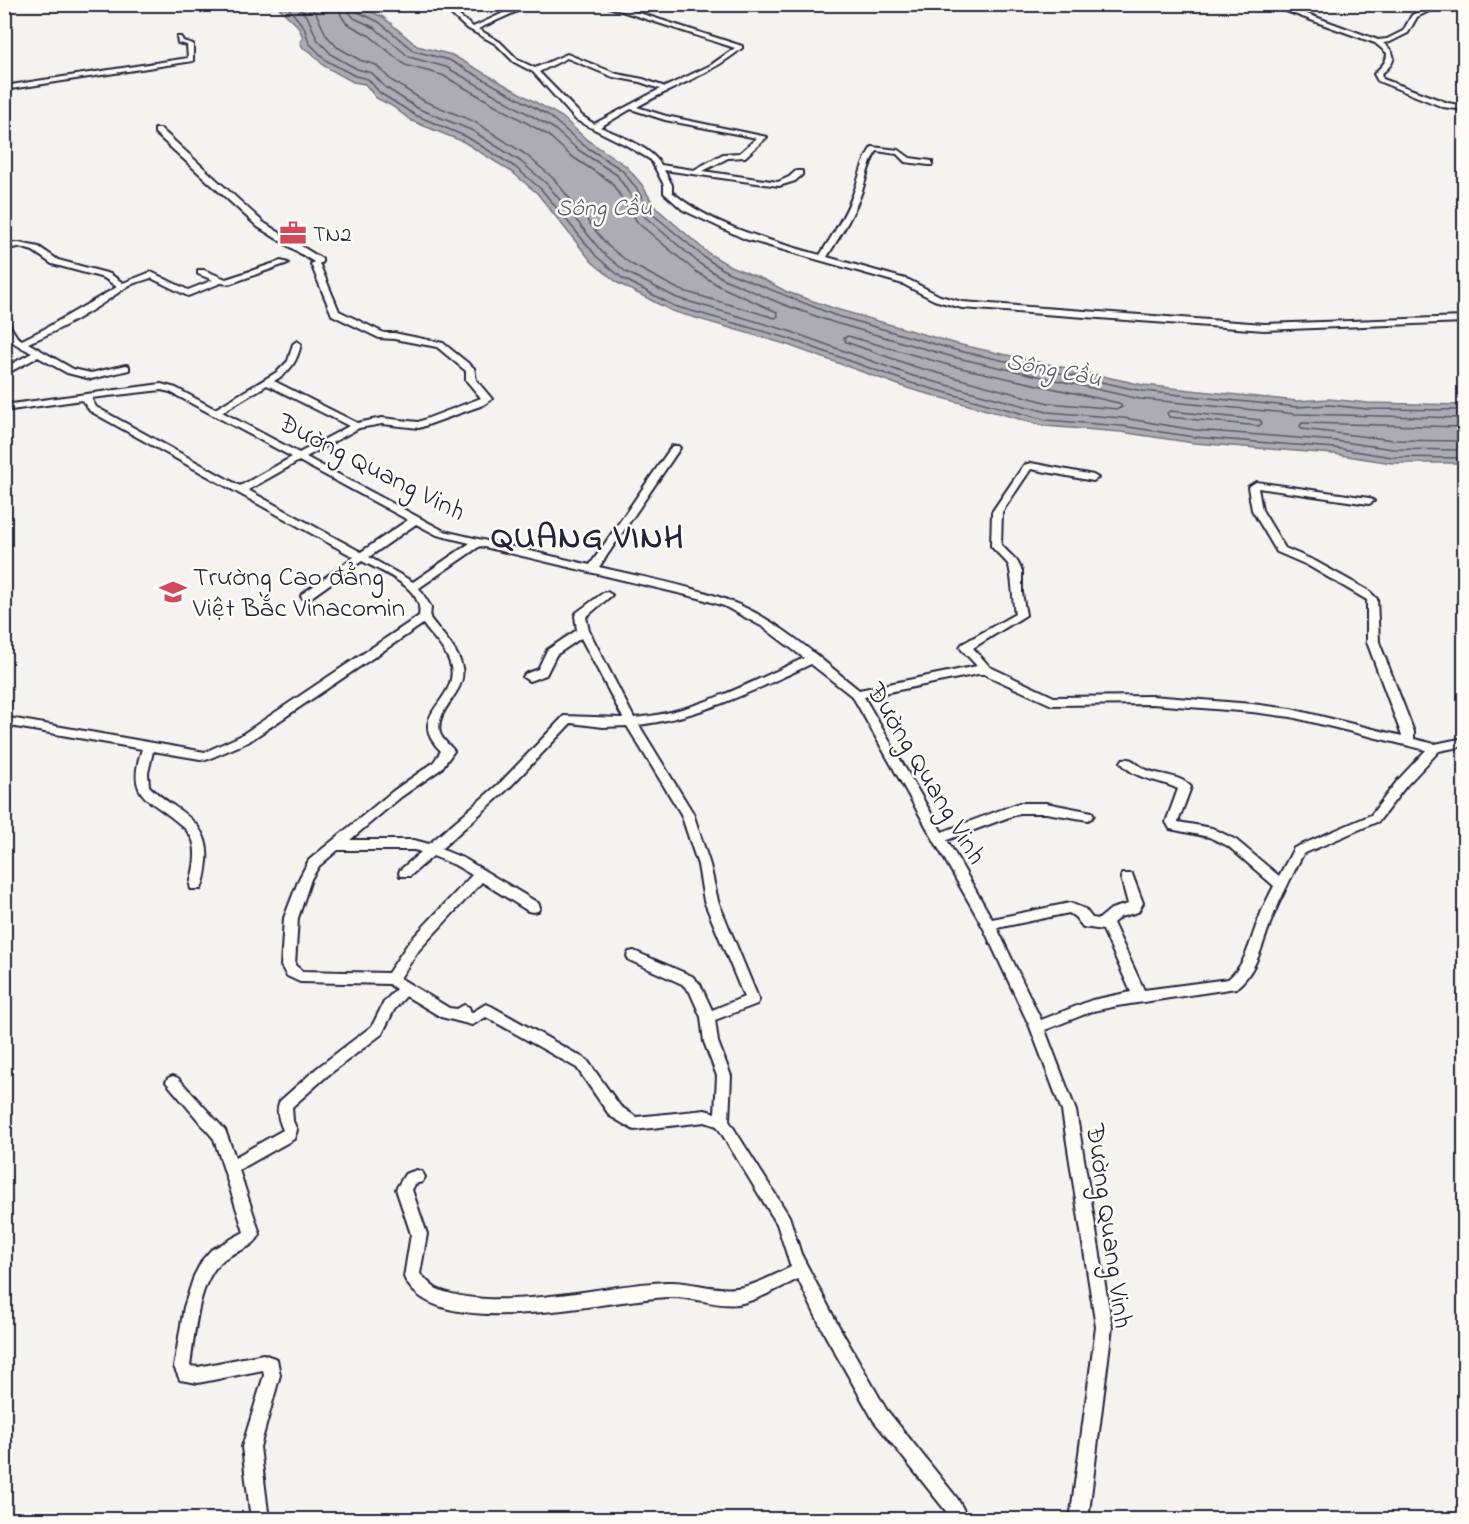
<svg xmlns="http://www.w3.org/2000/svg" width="1469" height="1524" font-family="'Indie Flower',sans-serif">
  <rect width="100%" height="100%" fill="#f4f3ef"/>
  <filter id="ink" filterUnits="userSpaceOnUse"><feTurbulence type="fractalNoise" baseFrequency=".0167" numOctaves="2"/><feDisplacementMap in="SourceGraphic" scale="12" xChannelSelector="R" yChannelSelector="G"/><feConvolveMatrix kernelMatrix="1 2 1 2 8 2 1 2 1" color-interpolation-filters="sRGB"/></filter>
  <g filter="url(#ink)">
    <!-- water -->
    <polygon fill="#acacb2" stroke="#757582" stroke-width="1.5" points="276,5 356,5 383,17 417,46 452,55 562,117 586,139 626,166 642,185 655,207 708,253 730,266 765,280 787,292 836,309 957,344 1143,385 1297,401 1329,399 1368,403 1464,405 1464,463 1392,463 1334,454 1194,443 1121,432 1045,426 910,389 785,344 672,311 618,283 592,262 537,193 512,172 464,142 412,121 392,106 376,98 365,84 353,82 324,66 311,52 303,48 300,42 303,37 297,25"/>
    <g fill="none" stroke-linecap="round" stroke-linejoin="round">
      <!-- shore -->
      <g stroke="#59596b" stroke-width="1.5">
        <polyline points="285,4 304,27 309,43 327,61 355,76 368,79 380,93 415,115 467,137 515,167 541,189 597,257 622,278 674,306 787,338 911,383 1046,420 1122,426 1194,437 1335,448 1392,457 1464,458"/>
        <polyline points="295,4 308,18 317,39 332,55 357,69 372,73 385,87 419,109 471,130 520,161 547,184 602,252 626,272 677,298 789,331 913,376 1047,412 1123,418 1195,430 1336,441 1393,449 1464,450"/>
        <polyline points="307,4 316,13 326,35 337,47 360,60 376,65 391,80 424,101 475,122 525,154 553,178 608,246 631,264 680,290 775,318 778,316 777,312 721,287 695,271 638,223 611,182 571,156 548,135 442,75 405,65 370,36 346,23 341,15 339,4"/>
        <polyline points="348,4 349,12 354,18 375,28 409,57 446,67 553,128 577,149 617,175 645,217 700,264 724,279 782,304 832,322 953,357 1140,399 1296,414 1464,418"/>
        <polyline points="356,4 358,12 379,22 414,51 449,60 548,115 582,144 622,170 637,189 650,212 704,257 727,272 834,315 955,350 1142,391 1297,407 1329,405 1367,409 1464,410"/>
        <polygon points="848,336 952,366 1119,403 1122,407 1118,409 1049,403 916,367 846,342 844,338"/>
        <polygon points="1170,411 1260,420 1262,423 1259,426 1169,417 1167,413"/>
        <polyline points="1464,427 1302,423 1300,426 1302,429 1394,440 1464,441"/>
      </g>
      <defs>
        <g id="minor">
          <path d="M472,4h11l-25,11 15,12 39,-18 -10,-5h10l8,4v2l-42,19 22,13 18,18 17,8 32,-14 50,20 26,5 22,8 46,-22 24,-17 -135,-44h11l131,42v2c-31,26 -70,39 -105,59l29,9 101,21 -22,20 -17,1 -25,13 75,11 11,-5 7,-6h6v4l-7,6 -16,5 -115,-16 8,15v7c42,35 97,48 148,63 13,-20 26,-41 34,-63 6,-16 8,-31 18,-45l27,3 11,8 22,3v4h-3l-24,-3 -8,-8 -20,-3c-9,12 -10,26 -15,40 -8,23 -22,45 -35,66l82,23 31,16 22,6 302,22 200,-7v5l-200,8 -302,-22 -28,-8 -31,-16 -158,-45 -62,-29 -19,-17v-8l-13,-25 -25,-15 -50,-25 -43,-48 -19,-10 -18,-18 -31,-17 -13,-12 2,-4zM567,58l46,19 27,5 20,7 -66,35 -12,-8 -43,-44zM631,109l34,11 92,18 -17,15 -17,1 -29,16 -33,-5c-10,-18 -43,-30 -61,-38z"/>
          <path d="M1240,4h40l98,36 9,-1 16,-8 9,-16 22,-11h9l-26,13 -9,16 -18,9 -7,1c16,12 12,20 -2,31l2,5 65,24 16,3v4l-21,-3 -65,-26 -4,-7c6,-7 13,-11 13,-21l-12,-10 -103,-37z"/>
          <polygon points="177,37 181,37 183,41 193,44 193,61 4,90 4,86 188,58 187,45 178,43"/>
          <path d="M155,129h6l103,94 58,36v4h-3l20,48 45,22h10l49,10 31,25 2,12 16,19 -9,6 -64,23 -37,-4 -23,4 -53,29 138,74 146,34 82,-119h6l2,2 -81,119c58,14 121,22 172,55 31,19 59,45 88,68l118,-24 -15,-16 -2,-3 2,-3 53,-30c-2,-11 -3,-44 -7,-50 -5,-6 -12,-12 -17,-18l1,-34 32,-47 7,-2 62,12 5,3 -5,3 -62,-12 -29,43 -1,33 16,16 5,10v22l4,22 -53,33 17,19 64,30 98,-1 100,8 39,5 111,27 -35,-94v-42l-60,-35 -30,-13 -25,-42 -4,-23 8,-5 113,16 5,3 -5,3 -111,-16 4,22 23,38 30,13 54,30 8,8 2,43 35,90v7l21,5 29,-6v8l-25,5 -33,35 -27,35 -76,33c-10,20 -20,39 -29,60 -11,25 -15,56 -38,74l-119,18 -24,5 -48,19 31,81 36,216 -24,193h-18l26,-193 -34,-216 -32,-84 -47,-100 -130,-230 -42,-33c-55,26 -111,53 -172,61l54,88 17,52 8,36 41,99 -2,4 -42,16 3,22 13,34 -2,45 2,3 58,92 12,38 36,69 49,86 71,89 12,22h-19l-5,-10 -71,-89 -49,-86 -27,-56c-19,9 -39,21 -60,25 -22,3 -45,-8 -68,-7 -58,1 -236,49 -266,-20l7,-43 -15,-45 9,-15 12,-4 5,2 3,5 -3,5 -7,2 -3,6 15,44 -7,40c6,5 11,12 17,15 62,26 165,-5 231,-7 23,-1 45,9 68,6 19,-2 38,-13 55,-21l-14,-43 -60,-98 -12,-4 -71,8 -24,-14 -33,-48 -91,-51 -14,8 -31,-8 -35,-21 -12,14 -12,24 -55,42 -35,31 1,14 4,9 -3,9 -55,31 21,64c-7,16 -25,16 -37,26 -26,21 -28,75 -33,106l8,1 65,-13 14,5 3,16 -20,72 9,73h-18l-9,-73 22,-72 -1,-5 -65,13 -18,-3 -6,-13 10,-60 10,-31 9,-17 8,-9 33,-18 -30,-93 -48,-57 2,-4 5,-2 5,2 47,52 10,27 48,-27c-4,-9 -8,-20 -3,-29l37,-33 55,-42 12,-24 12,-13 -7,-5 -89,-2 -13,-6 -6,-10 3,-48 15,-39 10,-19 84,-69 40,-28 8,-12c-37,-36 17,-49 10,-84 -3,-16 -19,-30 -28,-43l-175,118 -42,18 -53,-9 -5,22 1,13c24,25 62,33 58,75 -1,9 -2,19 -6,28h-10l-1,-4c3,-13 7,-27 4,-41 -2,-8 -7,-14 -13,-19 -31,-28 -56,-26 -39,-76l-138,-24v-8l201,35 35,-16 179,-120c6,-28 -37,-44 -57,-55l-52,37h-8l-1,-2 1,-2 52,-37 -264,-146 -8,-11 -78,11v-6l157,-21 15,4 39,21 62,-37 11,-11 5,-17 4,-3 4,3c-4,18 -11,28 -27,37l83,42 25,-5 36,4 63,-24 -15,-18v-9l-29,-24 -43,-8 -15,-1 -47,-23 -21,-51 3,-2 -56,-35 -103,-94zM267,385l82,41 -50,27 -77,-41zM161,390l9,2 122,65 -52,29 -144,-79 -5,-9zM299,461l109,59 -47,32 -113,-62zM416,524l21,11 33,8 -57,39 -44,-25zM480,546l219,52 25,8 39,21 41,31c-54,25 -110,55 -170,60l-45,-87 -3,-14 26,-22 -5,-3 -4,1 -27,20 -1,3 2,14 -30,20 -9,19 -13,5 -2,3 6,4 17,-6 10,-20 25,-17 42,80 -59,-2 -63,66 -72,62 -15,-4h-64l51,-43 40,-28 13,-18c-4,-6 -12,-11 -14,-18 -6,-24 27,-40 22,-65 -3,-18 -22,-36 -32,-50l1,-11 -12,-19zM978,674h6l68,31 100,-1 100,8 39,5 135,33 -28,30 -27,35 -77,33 -15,28 -43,-36 -24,-12 -34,-6 13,-35c-11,-13 -32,-11 -46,-18 -9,-4 -12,-12 -22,-10l-2,3c13,18 38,17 57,27l-12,33 4,7 39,8 19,9 46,40c-6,12 -12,23 -16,35 -8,20 -12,44 -30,58l-84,11 -31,-67 7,-6 18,-5 5,-9 -11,-29h-10l-1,4 7,26 -17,5 -12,10 -7,-1 -7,-9 -15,-6 -78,16 -45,-79 73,-27h26l42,7 4,-2 2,-3 -2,-3 -46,-9h-27l-77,29 -78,-135zM571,723l32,4 24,-1 54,88 17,51 6,36 40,96 -32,13 -12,-26 -8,-8 -58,-25 -5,1 -2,4 2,4 53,24 8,8 11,25 3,25 13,34 -2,37 -10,-3 -69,7 -16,-11 -33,-46 -96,-54 -5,-2 -15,9 -2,-6 -5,-2 -7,4 -8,-1 -49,-30 19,-28 63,-68 46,29 5,1 5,-1 2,-4 -2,-4 -73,-44 -24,-10 68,-61zM338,850h76l7,2 -21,18 -1,3 1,3h10l23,-20 22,9 17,10 -63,67 -21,31 -86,-2 -7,-6 3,-47 13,-39 8,-13zM1069,913l6,4 8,10 20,3 28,62 -39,8 -51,20 -44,-92z"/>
          <path d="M19,243l20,4 19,13 52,14 13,9 28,-11 37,18 25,-10 -15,-6v-4h6l22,9 55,-18 7,2 -59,21 -8,-1 -33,13 -37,-18c-8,3 -20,5 -26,10 -29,21 -64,42 -97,55l45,26 18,4 35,-8 3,1v4l-38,9 -24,-6 -29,-16 -34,18v-7l28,-15c-16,-9 -28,-12 -28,-32h3l10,16 5,3 24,-12 71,-41 -13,-9 -52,-14 -19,-13 -14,-4 -15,2v-5z"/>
        </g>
      </defs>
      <!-- minor casing -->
      <use href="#minor" stroke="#22223b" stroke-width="4"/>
      <!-- minor -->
      <use href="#minor" fill="#fdfcf7" fill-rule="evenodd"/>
    </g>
  </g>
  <!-- icons -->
  <defs>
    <symbol id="office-bare" viewBox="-9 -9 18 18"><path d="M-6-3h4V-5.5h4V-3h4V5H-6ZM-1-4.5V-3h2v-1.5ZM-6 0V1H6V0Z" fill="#d1495b" stroke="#fdfcf7" stroke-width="2.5" paint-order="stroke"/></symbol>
    <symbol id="university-bare" viewBox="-9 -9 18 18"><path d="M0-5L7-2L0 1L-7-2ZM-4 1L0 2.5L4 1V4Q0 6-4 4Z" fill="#d1495b" stroke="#fdfcf7" stroke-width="2.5" paint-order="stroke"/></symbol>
  </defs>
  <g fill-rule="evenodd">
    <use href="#office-bare" x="274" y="214" width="38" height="38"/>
    <use href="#university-bare" x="154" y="573" width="38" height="38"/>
  </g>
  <g text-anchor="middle" stroke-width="5" stroke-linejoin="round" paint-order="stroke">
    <!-- far-poi labels -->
    <g font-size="22" fill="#22223b" stroke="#fdfcf7" text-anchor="start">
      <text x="313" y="241">TN2</text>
    </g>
    <!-- far-water labels -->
    <g font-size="24" font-style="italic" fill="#59596b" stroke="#fdfcf7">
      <text x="604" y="215">Sông Cầu</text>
      <text transform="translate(1054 369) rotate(11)" y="8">Sông Cầu</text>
    </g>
    <!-- street labels -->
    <g font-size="27" fill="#22223b" stroke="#fdfcf7">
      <text transform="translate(372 466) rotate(27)" y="9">Đường Quang Vinh</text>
      <text transform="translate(927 773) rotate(59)" y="9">Đường Quang Vinh</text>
      <text transform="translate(1110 1226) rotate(82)" y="9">Đường Quang Vinh</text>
    </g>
    <!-- poi labels -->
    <g font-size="27" fill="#22223b" stroke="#fdfcf7" text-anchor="start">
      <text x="193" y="585">Trường Cao đẳng<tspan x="193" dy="31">Việt Bắc Vinacomin</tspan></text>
    </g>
    <!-- district labels -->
    <g font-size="33" font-weight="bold" letter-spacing="1.5" fill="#22223b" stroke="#fdfcf7">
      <text x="588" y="547">QUANG VINH</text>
    </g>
  </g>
  <!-- margin -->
  <rect width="1469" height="1524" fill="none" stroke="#fdfcf7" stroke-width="24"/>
  <rect x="12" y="12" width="1445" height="1500" fill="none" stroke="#22223b" stroke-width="2" filter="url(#ink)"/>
</svg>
